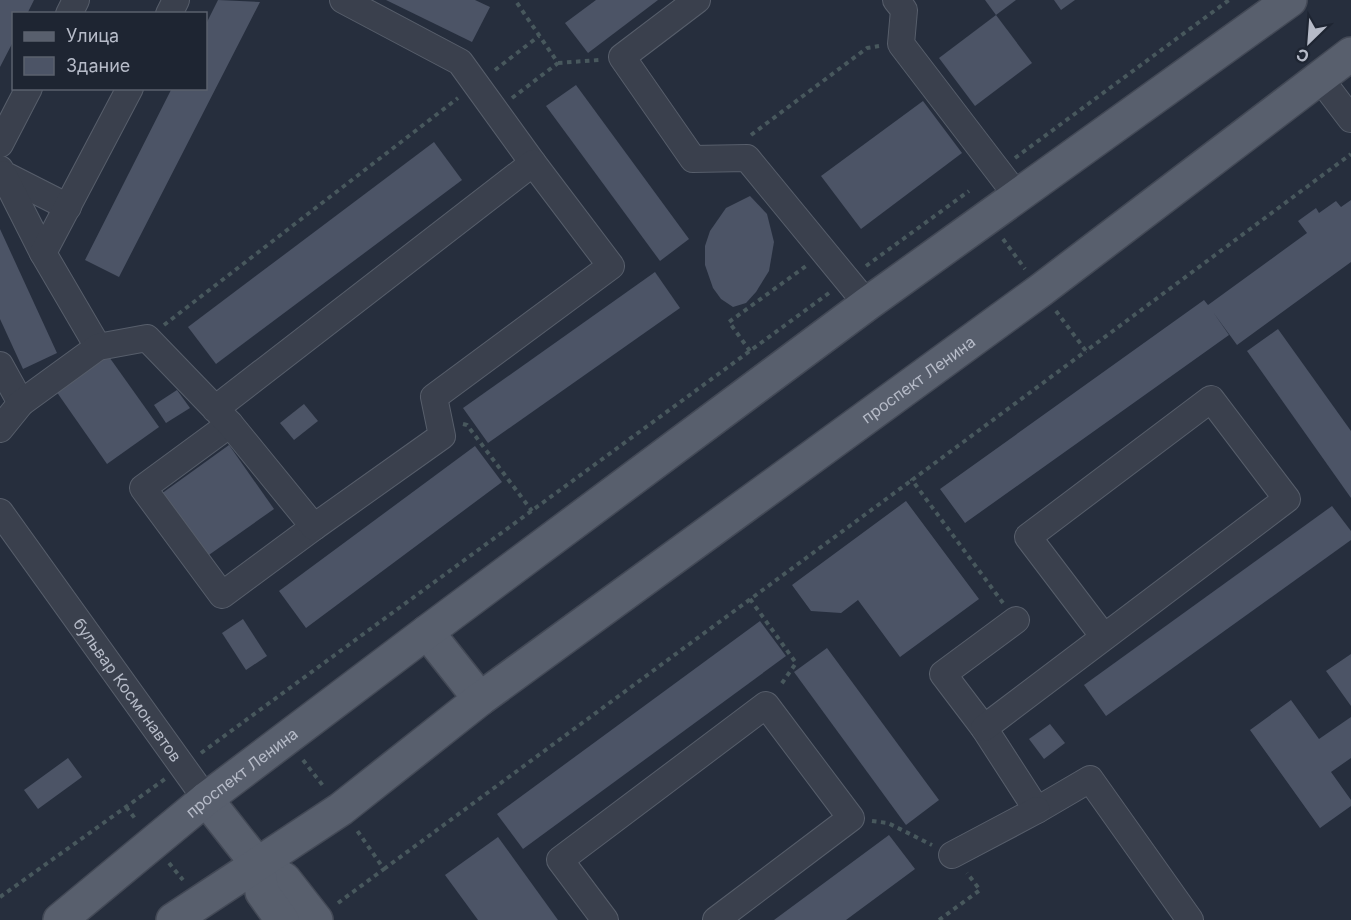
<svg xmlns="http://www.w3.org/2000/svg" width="1351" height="920" font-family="Inter,sans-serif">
  <rect width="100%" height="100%" fill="#262e3d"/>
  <!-- building -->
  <g fill="#4c5466">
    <polygon points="0,0 34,0 27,14 14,14 14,40 0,67"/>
    <polygon points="218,0 260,2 119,277 85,260 172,88 206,88 206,24"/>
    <polygon points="386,0 475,0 490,7 472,42"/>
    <polygon points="596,0 658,0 588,53 565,23"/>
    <polygon points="985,0 1016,0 996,15"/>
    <polygon points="1054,0 1075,0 1061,10"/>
    <polygon points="996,15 1032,63 975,106 939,58"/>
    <polygon points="576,85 689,239 660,261 546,106"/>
    <polygon points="923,101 962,153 861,229 821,176"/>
    <polygon points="434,142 462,180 216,364 188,327"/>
    <polygon points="750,196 767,214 774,242 769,271 756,292 746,303 733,307 721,299 713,288 705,265 705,246 710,231 726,208"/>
    <polygon points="1351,200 1351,262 1237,345 1213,312 1229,335 965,523 940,489 1204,300 1208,305 1307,233 1298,221 1316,208 1319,213 1336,201 1341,207"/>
    <polygon points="0,229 57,353 23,369 0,319"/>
    <polygon points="655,272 680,308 488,443 463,408"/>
    <polygon points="1278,329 1351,431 1351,498 1247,351"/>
    <polygon points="107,354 159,427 107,464 56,391"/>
    <polygon points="177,390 190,408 166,423 154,405"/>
    <polygon points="304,404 318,421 294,440 280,423"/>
    <polygon points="229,445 274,509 206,557 161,494"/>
    <polygon points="475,446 502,482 306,628 279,591"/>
    <polygon points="906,501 979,599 900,657 858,600 841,613 811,611 792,585"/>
    <polygon points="1332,506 1351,531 1351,540 1106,716 1084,685"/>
    <polygon points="243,619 267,656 246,670 222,633"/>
    <polygon points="760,621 786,656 523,849 497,814"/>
    <polygon points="827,648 939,800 906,825 794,672"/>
    <polygon points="1351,654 1351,706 1326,671"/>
    <polygon points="1291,700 1319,739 1351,717 1351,758 1331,772 1351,800 1351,806 1320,828 1250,730"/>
    <polygon points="1050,724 1065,743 1044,759 1029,739"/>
    <polygon points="68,758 82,777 38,809 24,790"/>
    <polygon points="889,835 915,869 846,920 774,920"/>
    <polygon points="498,837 558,920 478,920 445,875"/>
  </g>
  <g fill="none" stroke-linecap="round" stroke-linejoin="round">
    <defs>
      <g id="minor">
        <polyline points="343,0 460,62 533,163"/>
        <polyline points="697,0 622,57 693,159 747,158 867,304"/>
        <polyline points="896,0 904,10 901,44 1018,197"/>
        <polyline points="69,14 76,0"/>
        <polyline points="169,14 176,0"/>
        <polyline points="1319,77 1351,119"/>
        <polyline points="0,144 29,88"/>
        <polyline points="0,169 3,174 68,207"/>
        <polyline points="3,174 43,253"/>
        <polyline points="98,347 43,253 130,88"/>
        <polyline points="0,365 21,403"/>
        <polyline points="230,424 143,488 222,595 314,527"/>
        <polyline points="0,429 21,403 98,347 147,338 230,424 314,527 442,436 434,397 611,266 533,163 215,409"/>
        <path id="s1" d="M0,512l206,287"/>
        <polyline points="1016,620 943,674 984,728 1037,810 1090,779 1190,920"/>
        <polyline points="984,728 1287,499 1211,399 1028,537 1104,637"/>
        <polyline points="952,855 1037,810"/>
        <polyline points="605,920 560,860 766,705 851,818 716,920"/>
      </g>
      <g id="major">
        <polyline points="427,632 480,699"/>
        <polyline points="206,799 258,865 284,879 316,920"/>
        <polyline points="258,865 262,892 282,920"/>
        <path id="s2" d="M60,920l146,-121 221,-167 440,-328 423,-304"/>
        <path id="s3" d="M173,920l168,-111 139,-110 561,-409 310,-236"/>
      </g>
    </defs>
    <!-- minor casing -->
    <use href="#minor" stroke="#575e6b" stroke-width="28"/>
    <!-- major casing -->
    <use href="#major" stroke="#434956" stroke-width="36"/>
    <!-- path -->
    <g stroke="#48585d" stroke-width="4" stroke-dasharray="4.5 4.5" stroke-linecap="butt">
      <polyline points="558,63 599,60"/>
      <polyline points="495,70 539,36"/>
      <polyline points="512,98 558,63 515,0"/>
      <polyline points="751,135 867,48 879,46"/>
      <polyline points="1015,158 1229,0"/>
      <polyline points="1003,239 1025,269"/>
      <polyline points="866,266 969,191"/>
      <polyline points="1056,311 1086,351 1351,154"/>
      <polyline points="164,325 458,98"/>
      <polyline points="750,351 729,322 806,266"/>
      <polyline points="463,424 467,425 532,511"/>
      <polyline points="750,599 796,663 780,686"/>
      <polyline points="1003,603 912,480 1086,351"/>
      <polyline points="201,753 829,293"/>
      <polyline points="303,760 324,787"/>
      <polyline points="126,807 137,821"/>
      <polyline points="872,821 888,823 932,845"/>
      <polyline points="169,863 183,880"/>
      <polyline points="384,869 912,480"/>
      <polyline points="0,897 165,779"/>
      <polyline points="338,903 384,869 356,829"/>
      <polyline points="939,920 980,890 967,873"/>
    </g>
    <!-- minor -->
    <use href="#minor" stroke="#3a404d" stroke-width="26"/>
    <!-- major -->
    <use href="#major" stroke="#585f6d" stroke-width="33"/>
  </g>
  <g text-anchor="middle" stroke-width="4.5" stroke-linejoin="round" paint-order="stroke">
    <!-- street labels -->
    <g font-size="16" fill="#b6bbc8" stroke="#1e2532">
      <text dy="6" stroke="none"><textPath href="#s3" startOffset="921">проспект Ленина</textPath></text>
      <text dy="6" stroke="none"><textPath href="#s1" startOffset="219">бульвар Космонавтов</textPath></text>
      <text dy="6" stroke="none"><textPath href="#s2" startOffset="234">проспект Ленина</textPath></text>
    </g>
  </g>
  <!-- legend -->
  <rect x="12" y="12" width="195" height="78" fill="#1e2532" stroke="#5b616e" stroke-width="1.5"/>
  <rect x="24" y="32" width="30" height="9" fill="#585f6d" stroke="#5b616e" stroke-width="1.5"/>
  <text x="66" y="42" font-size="18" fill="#b6bbc8">Улица</text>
  <rect x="24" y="57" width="30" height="18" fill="#4c5466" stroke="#5b616e" stroke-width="1.5"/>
  <text x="66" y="72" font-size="18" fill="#b6bbc8">Здание</text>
  <!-- north arrow -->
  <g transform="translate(1309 42) rotate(205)" stroke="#1e2532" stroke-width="4.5" paint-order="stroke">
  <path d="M0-4.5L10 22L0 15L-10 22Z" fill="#b6bbc8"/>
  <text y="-9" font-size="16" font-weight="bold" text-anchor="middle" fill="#b6bbc8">С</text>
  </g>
</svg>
